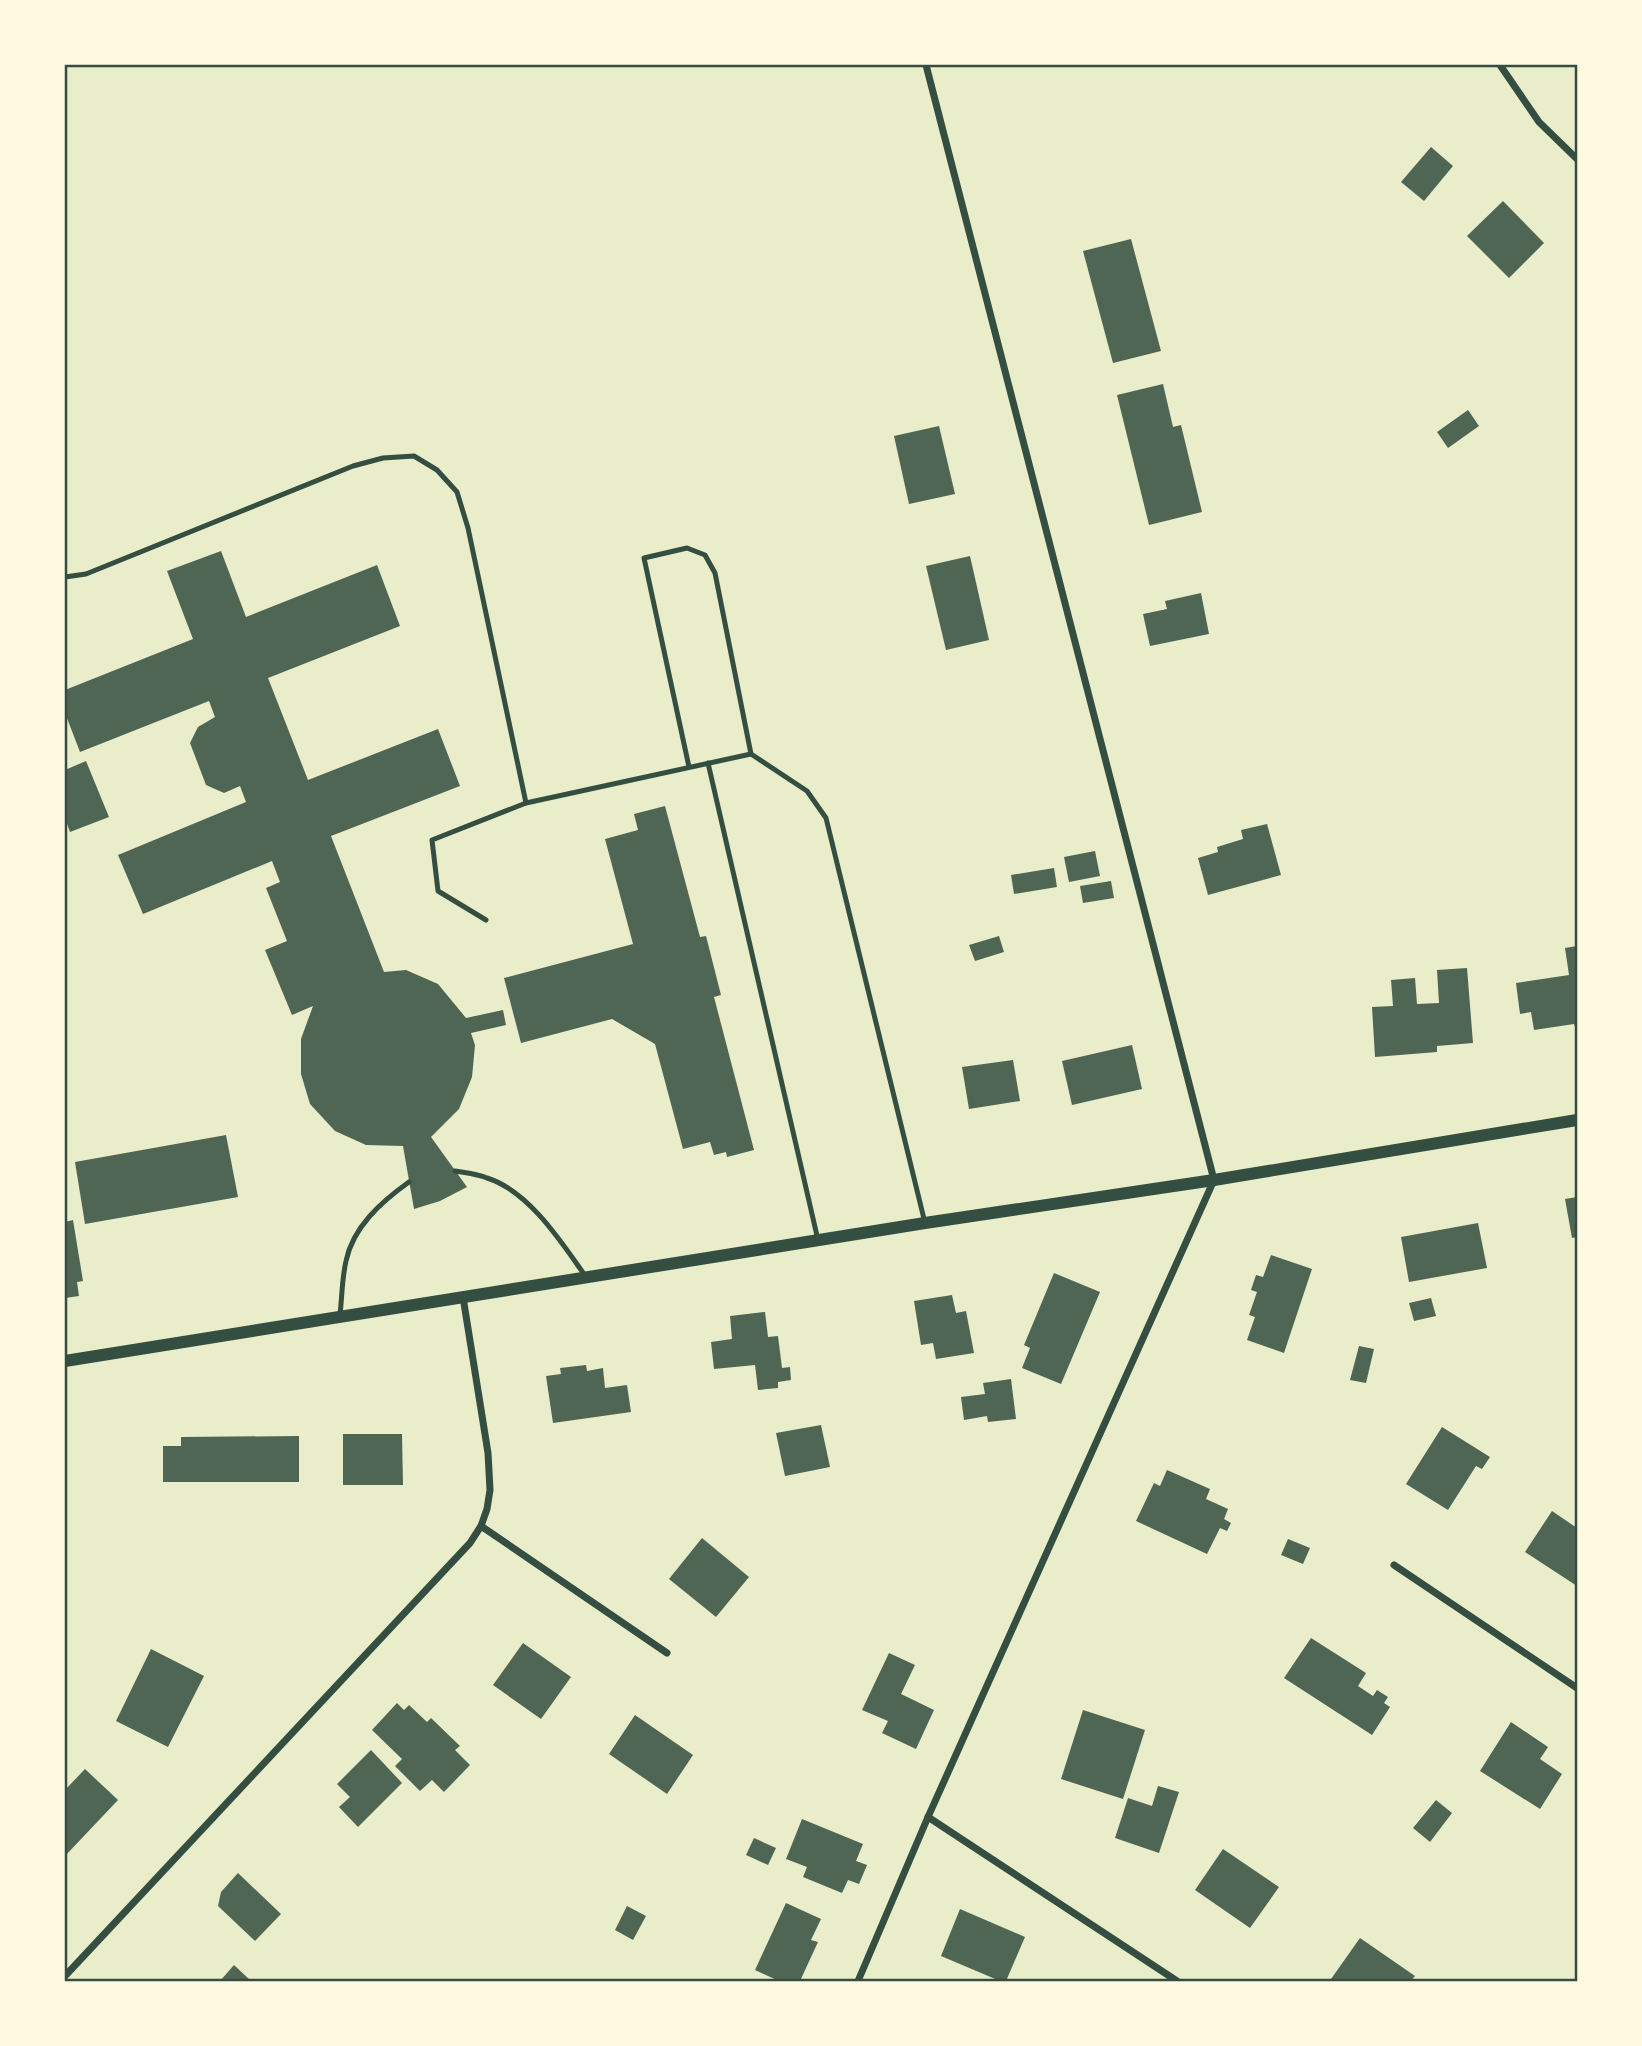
<svg xmlns="http://www.w3.org/2000/svg" width="1642" height="2046" font-family="'Asap Condensed',sans-serif">
  <rect width="100%" height="100%" fill="#e9edc9"/>
  <!-- building -->
  <g fill="#4f6655">
    <polygon points="1431,147 1453,166 1424,201 1401,182"/>
    <polygon points="1503,201 1544,243 1509,278 1467,236"/>
    <polygon points="1131,239 1161,351 1113,363 1083,251"/>
    <polygon points="1163,384 1173,427 1181,425 1202,512 1149,525 1117,395"/>
    <polygon points="1468,410 1479,426 1448,448 1437,432"/>
    <polygon points="939,426 955,494 909,504 894,436"/>
    <polygon points="221,551 246,617 377,565 400,626 268,678 308,780 438,729 460,786 331,836 384,972 406,970 438,984 466,1018 503,1010 506,1025 471,1033 475,1045 472,1077 459,1109 431,1137 467,1187 440,1201 414,1209 403,1146 366,1145 335,1131 310,1104 301,1074 301,1039 313,1006 292,1015 265,950 287,941 266,888 280,882 272,861 143,914 118,855 246,802 240,786 224,793 206,785 190,743 198,727 215,717 209,701 80,752 65,713 65,690 193,639 167,571"/>
    <polygon points="970,556 989,640 946,650 926,566"/>
    <polygon points="1201,593 1209,634 1150,646 1143,614 1167,609 1165,601"/>
    <polygon points="86,761 109,817 70,832 65,818 65,770"/>
    <polygon points="665,806 700,937 706,936 721,995 714,997 754,1150 727,1157 726,1152 714,1155 710,1142 683,1149 655,1044 612,1019 521,1043 504,978 633,944 605,839 638,830 634,814"/>
    <polygon points="1267,824 1281,875 1208,895 1198,858 1218,852 1217,847 1243,839 1241,830"/>
    <polygon points="1095,851 1100,876 1069,882 1064,857"/>
    <polygon points="1054,868 1057,887 1014,894 1011,875"/>
    <polygon points="1111,881 1114,898 1083,903 1080,886"/>
    <polygon points="999,936 1004,952 975,961 969,945"/>
    <polygon points="1577,946 1577,1032 1574,1024 1534,1030 1531,1012 1520,1014 1516,983 1569,975 1565,948"/>
    <polygon points="1467,968 1473,1043 1437,1046 1437,1052 1375,1057 1372,1007 1393,1006 1391,980 1415,978 1417,1004 1439,1003 1437,970"/>
    <polygon points="1132,1045 1142,1089 1072,1105 1062,1061"/>
    <polygon points="1013,1060 1020,1101 969,1109 962,1067"/>
    <polygon points="226,1135 238,1197 85,1224 75,1162"/>
    <polygon points="1577,1197 1577,1237 1572,1238 1565,1199"/>
    <polygon points="73,1220 83,1281 77,1282 79,1296 65,1298 65,1222"/>
    <polygon points="1478,1223 1487,1268 1409,1282 1401,1237"/>
    <polygon points="1271,1255 1312,1269 1284,1353 1247,1340 1255,1317 1249,1315 1257,1292 1251,1290 1256,1275 1263,1277"/>
    <polygon points="1054,1273 1100,1292 1061,1384 1022,1368 1030,1348 1024,1345"/>
    <polygon points="952,1295 956,1313 966,1311 974,1353 936,1359 933,1343 921,1345 914,1301"/>
    <polygon points="1431,1298 1436,1316 1414,1321 1409,1303"/>
    <polygon points="765,1312 768,1337 778,1336 782,1368 790,1367 791,1380 778,1382 778,1388 758,1390 755,1365 714,1369 711,1342 732,1339 730,1316"/>
    <polygon points="1359,1346 1374,1349 1366,1383 1350,1380"/>
    <polygon points="586,1365 587,1371 603,1368 605,1388 627,1385 631,1412 553,1423 546,1376 561,1374 560,1368"/>
    <polygon points="1011,1379 1016,1419 988,1422 987,1416 964,1420 961,1397 985,1394 983,1383"/>
    <polygon points="821,1425 830,1467 785,1476 776,1433"/>
    <polygon points="1442,1427 1490,1457 1482,1469 1476,1466 1448,1510 1406,1484"/>
    <polygon points="343,1434 402,1434 403,1485 343,1485"/>
    <polygon points="299,1436 299,1482 163,1482 163,1446 181,1446 181,1437"/>
    <polygon points="1167,1470 1210,1489 1206,1499 1228,1509 1224,1519 1231,1523 1227,1531 1220,1528 1207,1554 1136,1521 1154,1483 1160,1486"/>
    <polygon points="1552,1511 1577,1528 1577,1586 1525,1552"/>
    <polygon points="702,1538 749,1577 716,1617 669,1579"/>
    <polygon points="1288,1539 1310,1548 1303,1564 1281,1555"/>
    <polygon points="1311,1638 1366,1673 1358,1686 1373,1696 1377,1690 1388,1697 1384,1703 1390,1707 1372,1735 1284,1678"/>
    <polygon points="523,1643 571,1677 541,1719 493,1685"/>
    <polygon points="151,1649 204,1676 168,1747 116,1721"/>
    <polygon points="889,1653 915,1665 901,1694 934,1710 916,1749 882,1733 888,1721 862,1710"/>
    <polygon points="397,1703 404,1710 409,1705 427,1722 431,1718 460,1746 455,1750 470,1765 444,1792 432,1780 420,1791 395,1766 402,1759 372,1730"/>
    <polygon points="1083,1710 1145,1730 1123,1799 1061,1779"/>
    <polygon points="635,1715 693,1755 667,1794 609,1754"/>
    <polygon points="1511,1722 1548,1747 1540,1759 1562,1774 1540,1809 1480,1771"/>
    <polygon points="371,1750 402,1783 358,1827 339,1807 350,1797 337,1784"/>
    <polygon points="85,1769 118,1800 65,1856 65,1790"/>
    <polygon points="1158,1786 1179,1792 1159,1853 1115,1838 1128,1798 1152,1806"/>
    <polygon points="1436,1800 1452,1813 1430,1842 1413,1828"/>
    <polygon points="802,1819 863,1844 856,1861 867,1865 859,1884 848,1880 842,1893 803,1877 807,1867 786,1859"/>
    <polygon points="754,1838 776,1848 768,1865 746,1855"/>
    <polygon points="1223,1849 1279,1887 1250,1928 1195,1890"/>
    <polygon points="238,1873 281,1914 255,1941 218,1906 221,1892"/>
    <polygon points="786,1903 821,1919 811,1940 818,1942 800,1981 779,1981 755,1970"/>
    <polygon points="627,1906 646,1916 633,1940 615,1930"/>
    <polygon points="960,1909 1025,1937 1006,1981 1000,1981 941,1956"/>
    <polygon points="1360,1938 1415,1976 1411,1981 1335,1981 1331,1979"/>
    <polygon points="234,1965 251,1981 220,1981"/>
  </g>
  <g fill="none" stroke-linecap="round" stroke-linejoin="round">
    <!-- service -->
    <g stroke="#344e41" stroke-width="5">
      <polyline points="65,577 86,574 353,466 383,458 414,456 437,470 457,492 468,528 526,803 751,754 807,791 826,818 925,1223"/>
      <polyline points="708,763 818,1240"/>
      <polyline points="689,767 644,558 687,548 705,555 715,573 751,754"/>
      <polyline points="486,920 438,891 432,840 526,803"/>
      <path d="M455,1171c11,2 22,3 32,7 42,13 75,65 99,99"/>
      <path d="M340,1315c2,-18 2,-37 6,-54 7,-34 35,-59 63,-79"/>
    </g>
    <!-- minor -->
    <g stroke="#344e41" stroke-width="7">
      <polyline points="1500,65 1539,122 1577,159"/>
      <polyline points="481,1526 667,1653"/>
      <polyline points="1394,1565 1577,1688"/>
      <polyline points="928,1817 1177,1981"/>
      <polyline points="65,1976 470,1543 481,1526 487,1509 490,1490 488,1453 463,1297"/>
      <polyline points="858,1981 928,1817 1214,1180 926,65"/>
    </g>
    <!-- tertiary -->
    <polyline stroke="#344e41" stroke-width="12" points="65,1361 925,1223 1214,1180 1577,1120"/>
  </g>
  <!-- border -->
  <rect width="1642" height="2046" fill="none" stroke="#fefae0" stroke-width="133"/>
  <rect x="66" y="66" width="1510" height="1914" fill="none" stroke="#344e41" stroke-width="2.5"/>
</svg>
